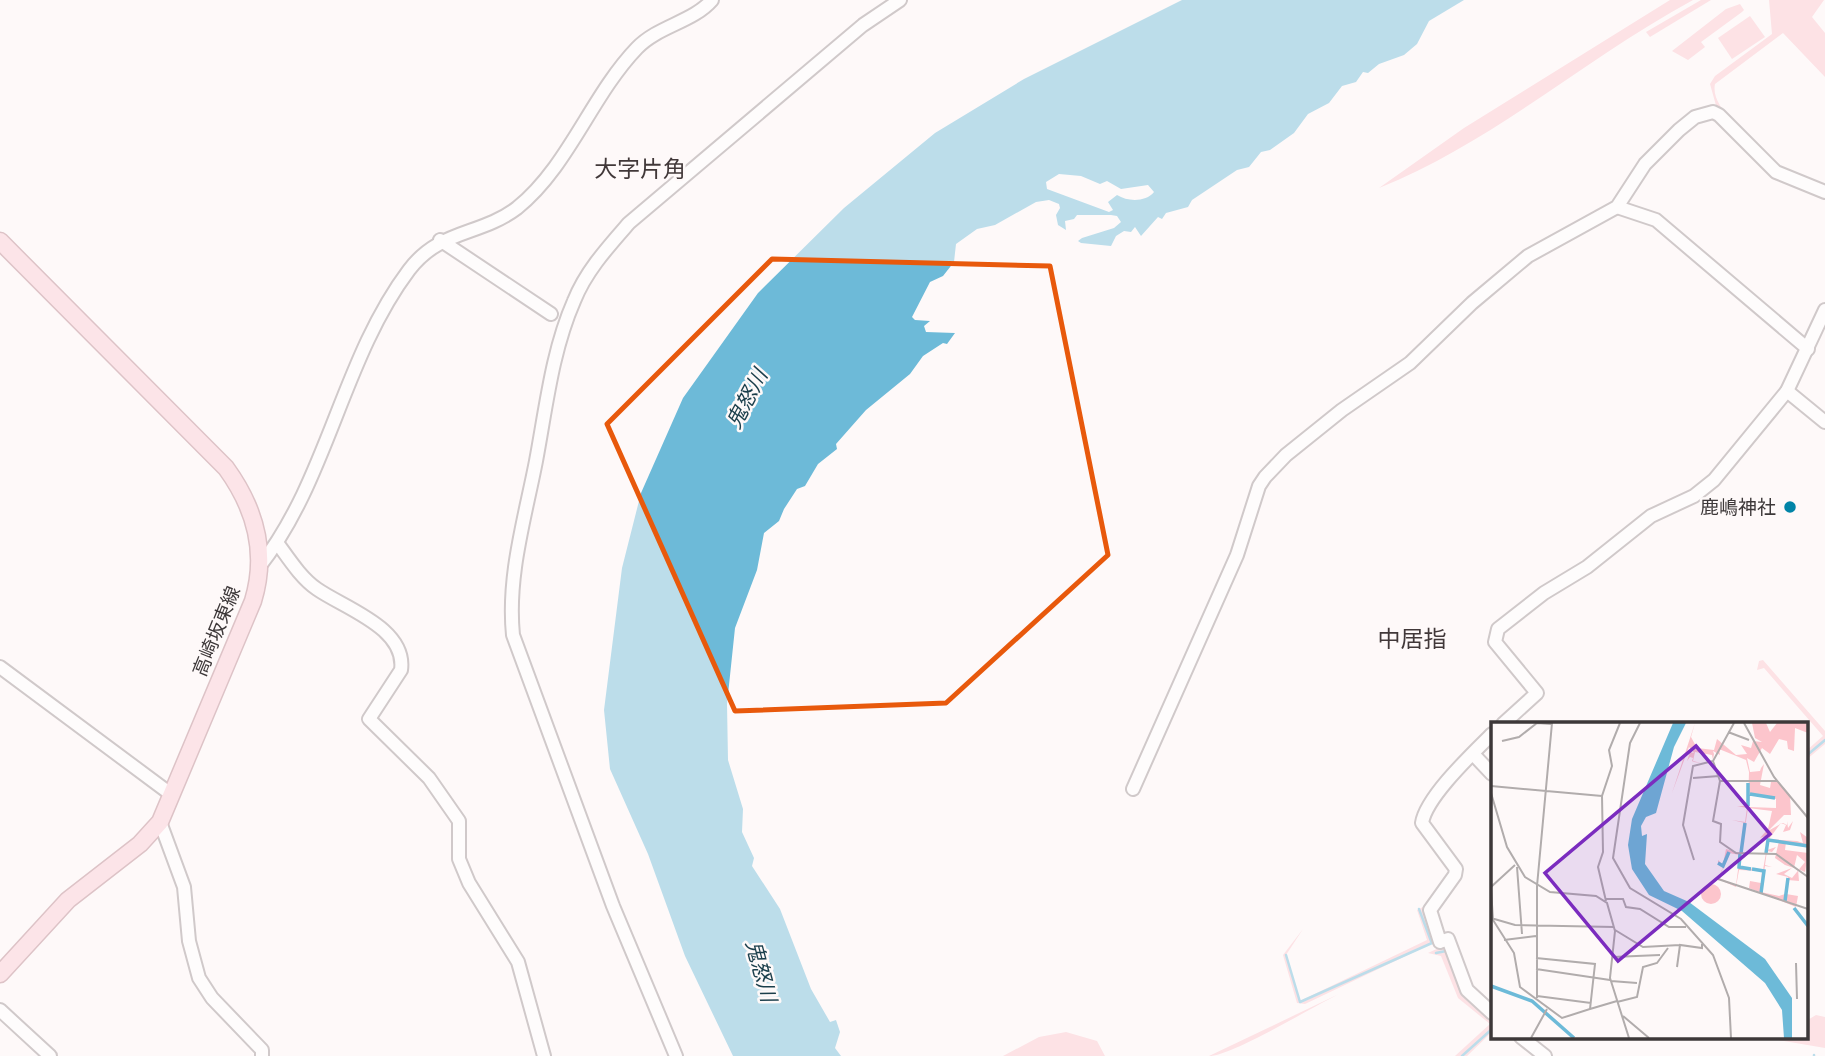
<svg xmlns="http://www.w3.org/2000/svg" width="1825" height="1056" font-family="Commissioner,'Noto Sans JP',sans-serif">
  <rect width="100%" height="100%" fill="#fef9f9"/>
  <!-- green -->
  <g fill="#fcc5cc">
    <path d="M1670,0h23c-109,59 -199,142 -314,188l85,-60z"/>
    <polygon points="1701,0 1711,0 1650,37 1646,32"/>
    <path d="M1769,0h55l-12,17 13,16v44l-42,-44 -68,51c-5,23 30,48 43,64l-41,-39 -7,-25 5,-8 57,-42z"/>
    <polygon points="1740,4 1744,10 1742,12 1701,42 1705,47 1688,60 1672,51 1726,9"/>
    <polygon points="1750,16 1765,37 1732,59 1718,38"/>
    <polygon points="1763,660 1825,731 1825,744 1806,760 1806,751 1823,736 1764,668 1757,670 1759,661"/>
    <polygon points="1423,907 1435,942 1305,1004 1297,1003 1283,955 1303,929 1286,955 1300,1001 1427,940 1417,910"/>
    <polygon points="1445,945 1456,974 1492,1017 1492,1032 1467,1056 1455,1056 1490,1024 1458,998 1441,956 1428,953"/>
    <path d="M1341,993c-27,13 -109,63 -132,63z"/>
    <polygon points="1816,1015 1825,1017 1825,1048 1761,1037 1806,1037 1806,1021"/>
    <polygon points="1066,1032 1097,1041 1105,1056 1003,1056 1039,1037"/>
  </g>
  <!-- water -->
  <path fill="#6dbad8" fill-rule="evenodd" d="M1182,0h282l-35,21 -12,23 -13,11 -25,9 -11,9 -5,-1 -7,10 -14,4 -13,17 -21,11 -14,19 -24,17 -9,2 -12,15 -12,3 -45,30 -4,7 -22,6 -4,6 -4,-2 -17,19 -6,-9 -4,5 -7,-1 -8,5 -5,10 -30,-3 -3,-2 4,-3 32,-10 7,-6 -4,-6 -6,-1h-34l-3,4 -9,2 1,9 -8,-5 -2,-10 4,-7 -1,-4 -10,-4 -13,2 -41,23 -18,4 -21,15 -2,18 -11,14 -13,6 -18,35 3,3 15,1 -6,5 2,6 29,1 -8,11 -4,-1 -20,13 -13,18 -44,36 -30,34 1,5 -19,15 -13,22 -8,3 -13,20 -5,12 -15,12 -7,37 -22,58 -8,76 1,56 15,49 -1,23 12,26 -2,8 28,43 31,80 19,33 6,-2 4,12 -5,16 6,8h-108l-48,-100 -37,-102 -38,-85 -6,-59 18,-142 19,-75 42,-95 75,-105 86,-85 91,-75 89,-54zM1059,174l22,2 19,8 7,-3 14,8 27,-4 6,7c-8,10 -26,10 -37,3l-9,7 5,8 -4,2 -62,-23 -1,-7z"/>
  <g fill="none" stroke-linecap="round" stroke-linejoin="round">
    <!-- stream -->
    <g stroke="#6dbad8" stroke-width="2.5">
      <polyline points="1806,756 1825,740"/>
      <polyline points="1419,909 1431,941"/>
      <polyline points="1436,953 1446,951"/>
      <polyline points="1286,955 1300,1002 1432,943"/>
      <polyline points="1450,960 1461,992 1482,1012"/>
      <polyline points="1462,1056 1492,1029"/>
      <polyline points="1814,1056 1814,1055"/>
    </g>
    <defs>
      <g id="minor">
        <polyline points="1617,207 1656,220 1808,349"/>
        <polyline points="440,240 551,314"/>
        <polyline points="1787,391 1825,422"/>
        <path d="M278,544c11,15 23,34 39,45 27,19 90,39 84,81l-32,49 60,59 30,43v38l10,24 49,79 26,94"/>
        <path d="M259,567c69,-87 83,-208 150,-297 31,-41 71,-34 108,-62 52,-42 74,-112 120,-160 21,-22 56,-26 75,-48"/>
        <polyline points="0,667 172,795"/>
        <polyline points="1503,724 1537,693 1495,642 1498,629 1544,593 1587,567 1651,516 1694,496 1714,480 1787,391 1825,310"/>
        <path d="M1492,734c-19,19 -66,63 -70,89l34,46 -1,6 -25,35 10,32 8,-3 19,51 25,23"/>
        <polyline points="1473,754 1492,774"/>
        <polyline points="1133,789 1237,555 1259,486 1265,477 1286,455 1342,410 1410,363 1472,303 1528,256 1617,207 1645,164 1679,130 1695,117 1713,112 1719,115 1776,172 1825,192"/>
        <polyline points="160,822 184,887 189,941 199,978 212,998 262,1050 262,1056"/>
        <polyline points="0,1010 50,1056"/>
        <polyline points="1521,1037 1545,1056"/>
        <path d="M676,1056l-63,-150 -100,-271c-6,-59 12,-117 23,-174 10,-53 16,-110 38,-160 12,-30 34,-54 55,-78l234,-198 37,-25"/>
      </g>
      <path id="major" d="M0,241l226,227c29,40 42,84 27,133l-93,221 -20,22 -72,56 -68,74"/>
    </defs>
    <!-- minor casing -->
    <use href="#minor" stroke="#9a8f90" stroke-width="16"/>
    <!-- major casing -->
    <use href="#major" stroke="#b7818a" stroke-width="19"/>
    <!-- minor -->
    <use href="#minor" stroke="#fff" stroke-width="12"/>
    <!-- major -->
    <use href="#major" stroke="#fbcbd3" stroke-width="16"/>
  </g>
  <!-- marked area -->
  <path d="M0 0H1825V1056H0ZM772,259l278,7 58,289 -162,148 -211,8 -128,-287z" fill="#fef9f9" fill-opacity=".55" fill-rule="evenodd"/>
  <path fill="none" stroke="#e8590c" stroke-width="5" stroke-linejoin="round" d="M772,259l278,7 58,289 -162,148 -211,8 -128,-287z"/>
  <!-- markers -->
  <circle fill="#0184a7" stroke="#fef9f9" stroke-width="2.5" cx="1790" cy="507" r="7"/>
  <g text-anchor="middle" stroke-width="5" stroke-linejoin="round" paint-order="stroke">
    <!-- poi labels -->
    <g font-size="19" fill="#3d3839" stroke="#fef9f9" text-anchor="end">
      <text x="1776" y="514">鹿嶋神社</text>
    </g>
    <!-- street labels -->
    <g font-size="19" fill="#3d3839" stroke="#fef9f9">
      <text transform="translate(216 631) rotate(-68)" y="7">高崎坂東線</text>
    </g>
    <!-- water labels -->
    <g font-size="21" font-style="italic" fill="#1a3e4b" stroke="#fef9f9">
      <text transform="translate(747 399) rotate(-62)" y="7">鬼怒川</text>
      <text transform="translate(761 971) rotate(75)" y="7">鬼怒川</text>
    </g>
    <!-- quarter labels -->
    <g font-size="23" fill="#413839" stroke="#fef9f9">
      <text x="640" y="177">大字片角</text>
      <text x="1412" y="647">中居指</text>
    </g>
  </g>
  <!-- overview -->
  <g transform="translate(1491 722)">
    <rect width="317" height="317" fill="#fef9f9"/>
    <path d="M204,1l-4,14 6,11 17,2 3,-11 19,16 11,-1 -6,-9 10,3 2,-7 9,1 -7,-4 -3,-15h14l4,9 7,-9h31v10l-13,-5 -1,23 -6,-2 -1,-8 -8,-2 -9,15 -8,-6 -8,14 -7,-4 3,14 10,-1 1,-3 3,-4 -4,21 10,3 1,-6 7,-1 12,14 1,20h-7l-16,16 14,-8h1l4,2v-4l1,7 5,-7 -3,9 -7,2 3,-7 -5,-2 -12,16 28,2 6,2 -3,-11 8,6v9l-22,-5 -1,8 23,3 -3,19 -7,-3 1,12 -11,-1 -2,14 12,2 -2,11 -47,-19 1,-7 11,2 1,-12 -23,-1 -3,17 -18,-8 5,-12 -5,-4v-3l5,5 3,-16 14,4 5,-30 -13,-3 13,2 2,-14 -10,-2h11l1,-34 -3,-12 -27,-11 1,6 -7,-4 1,3 -1,6 -1,-5 -17,-3 -2,9 8,2 -7,-1 -2,-1 1,-3 -3,-1 -3,4 3,-9 4,1 -5,-6 -17,46zM259,73l26,4v9l-27,-1zM257,86l24,3 -4,18 -8,9 9,-3 -6,35 -24,-3zM278,118l10,1 -4,17 10,7 9,3 3,-13 8,7 -13,16 -8,-4 8,-6 -16,6 12,3 -3,17 -6,2 -18,-4 4,-26 7,1 -7,-2 2,-14 5,1 4,-5 -9,3zM238,131l11,2 -4,30 -17,-7zM210 172a10 10 0 1 1 20 0a10 10 0 1 1-20 0Z" fill="#fcc5cc" fill-rule="evenodd"/>
    <path d="M182,1h13l-12,24 -18,66 -10,4 -5,9 1,10 5,-2 -2,30 19,27 25,11 76,57 27,39v40h-8l-2,-28 -17,-27 -83,-72 -33,-16 -17,-26 -4,-24 4,-26z" fill="#6dbad8"/>
    <path fill="none" stroke="#6dbad8" stroke-width="3.5" d="M257,61v23M259,72l25,4M250,131l4,-30M275,131l2,-13 40,6M249,132l-1,13 12,2M227,141l5,3 6,-14M261,147l12,2 -3,22M294,179l3,-23M303,186l14,18M0,264l41,15 42,37"/>
    <path fill="none" stroke="#b1acac" stroke-width="2" d="M149,1l-10,20 -17,115 17,30 51,31 32,36 16,43 2,40M243,1l-21,38 7,20 -7,40 8,3 -1,18 16,11 40,1 32,23M253,1l30,54 34,41M237,10l21,8M11,19l17,-4 18,-14 14,1M202,56l26,-2M229,59h57M0,64l111,10M0,71l16,54 18,30 25,15 46,4 11,7 8,28 -5,47 19,60M203,138l-11,-35 10,-59 20,-5M26,145l5,67M227,157l90,30M0,165l24,-22M0,167l2,31 21,33 6,34 42,31 28,-9 5,-45 -59,-6M115,177h17l3,8 14,2 29,18h17M115,179l-8,-34 5,-15 -1,-56 10,-30 -3,-16 11,-27M0,196l24,7 99,2M124,208l28,17 37,-2M13,218l32,-4M122,235l47,-2M305,241l1,36M186,245l3,-22 22,3v-4M45,247l74,11M317,256v28M120,259l26,2M46,274l54,7M46,276v-112l15,-163M126,280l20,-5 6,-30 14,-4 11,-15M99,287l27,-8M132,294l26,22M40,316l16,-29"/>
    <path fill="#7b2cbf" fill-opacity="0.15" stroke="#7b2cbf" stroke-width="3.5" d="M205,24l74,88 -152,127 -73,-88z"/>
    <rect width="317" height="317" fill="none" stroke="#3d3839" stroke-width="3.5"/>
  </g>
</svg>
